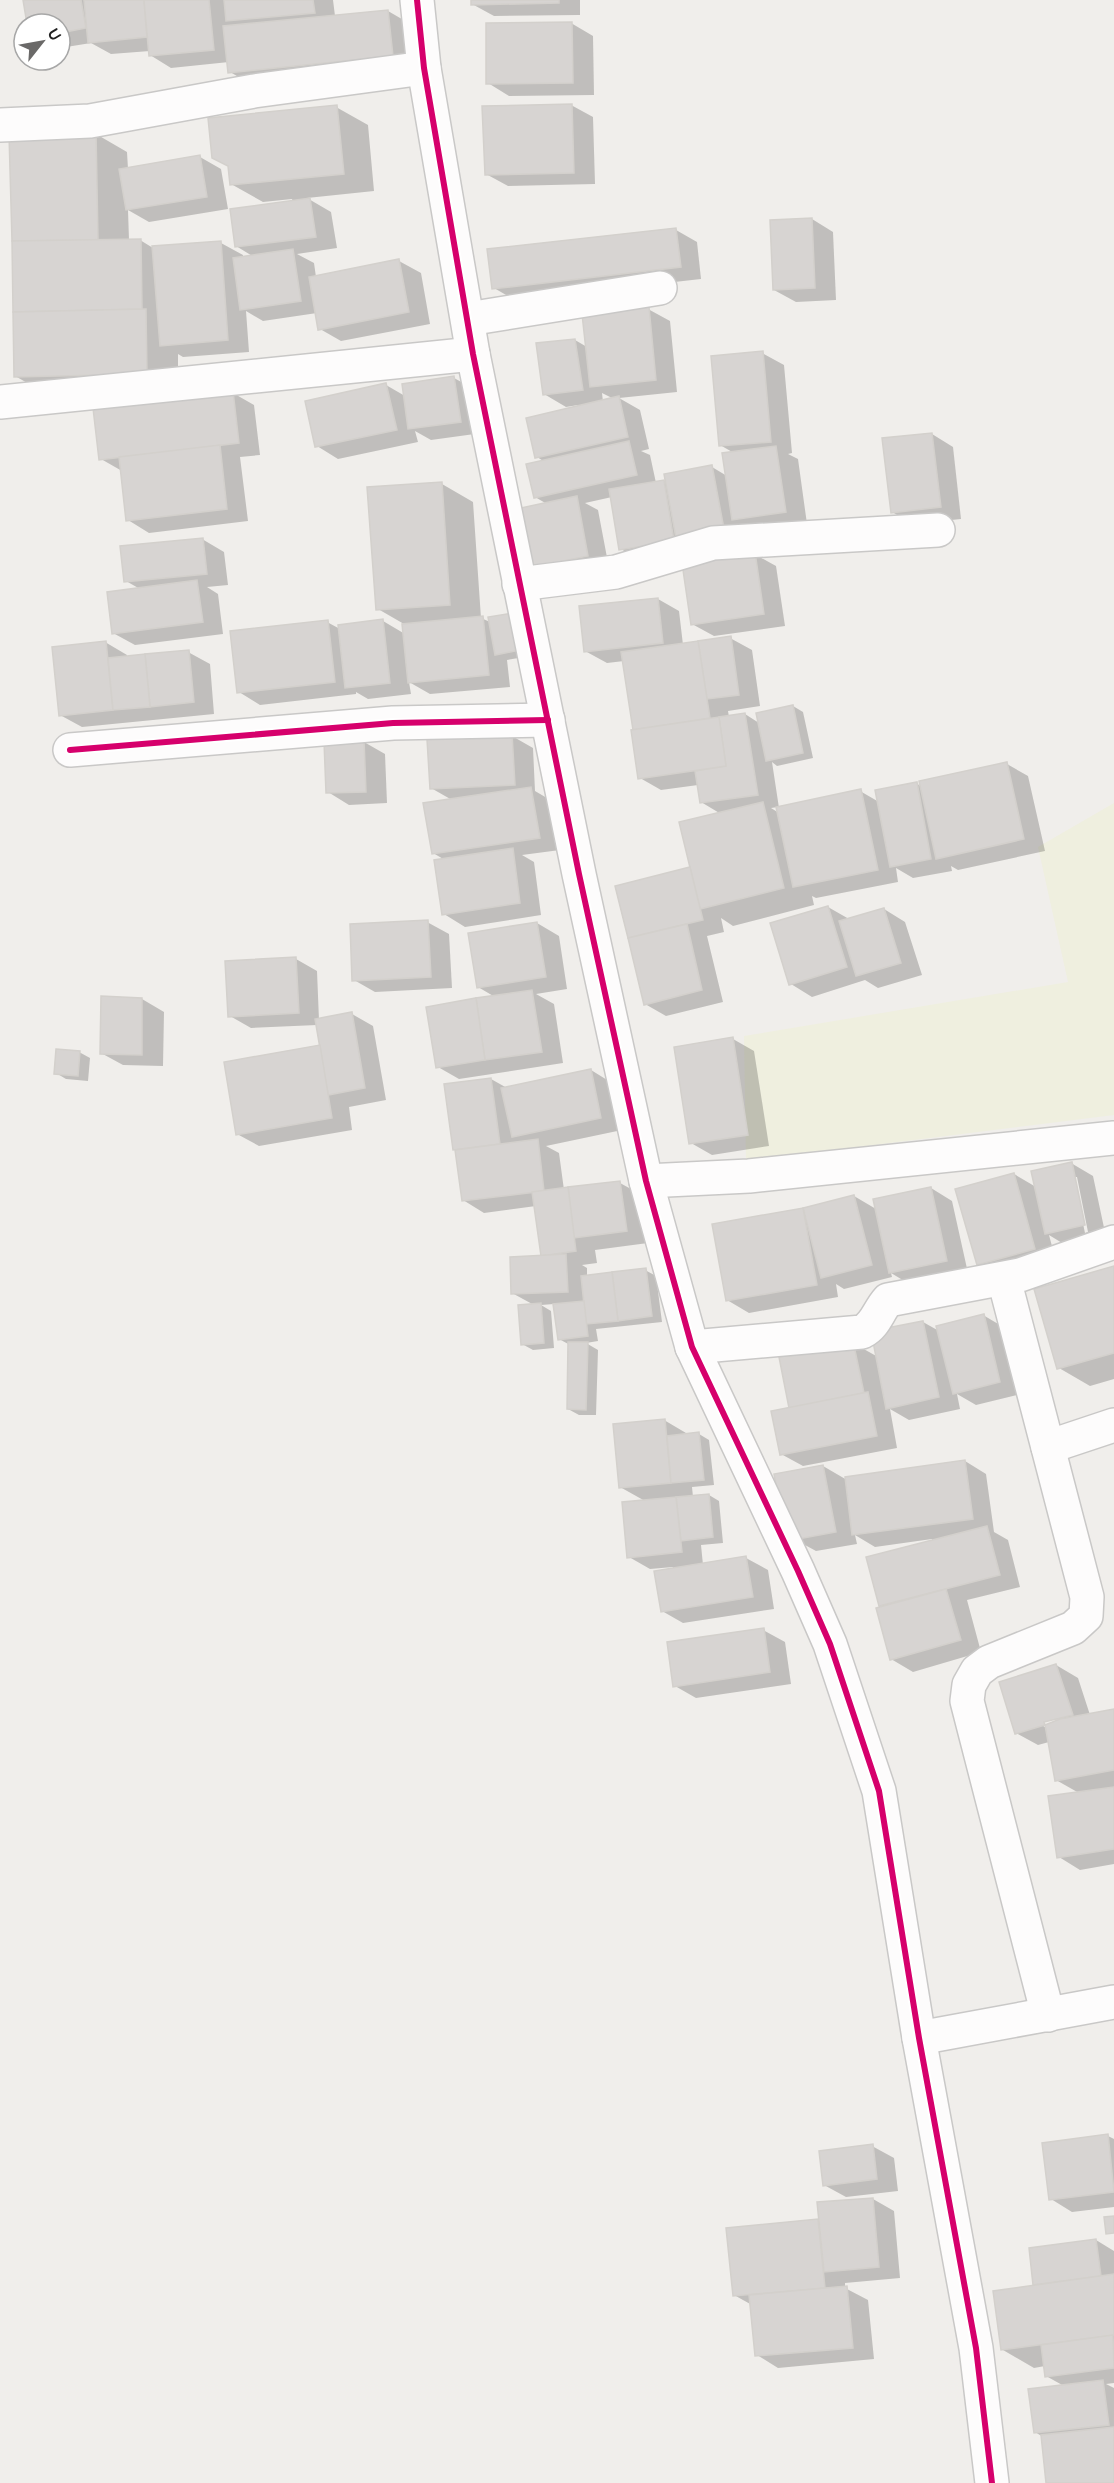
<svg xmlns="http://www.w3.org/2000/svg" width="1114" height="2483" font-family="Quicksand,sans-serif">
  <rect width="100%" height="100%" fill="#f0eeeb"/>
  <!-- farmland -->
  <polygon fill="#efefdf" points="1114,803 1114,1115 746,1161 744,1036 1068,982 1038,847"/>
  <!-- shadow -->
  <g fill="#0003" fill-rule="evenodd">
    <polygon points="24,0 333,0 335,16 388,11 419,29 424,73 261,90 230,72 229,62 171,68 150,55 150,51 111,54 91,43 60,48 60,24 29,24"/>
    <polygon points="472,0 580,0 580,15 494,16 472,4"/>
    <polygon points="571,23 593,36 594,95 509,96 488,83"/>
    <polygon points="571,105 593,117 595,184 508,186 486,174"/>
    <polygon points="336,107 368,125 374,191 307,198 331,212 337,248 297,254 314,263 316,277 399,261 421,273 430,324 341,341 320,329 317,313 263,321 246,311 249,352 183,357 178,354 178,391 47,394 15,376 11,135 96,134 127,152 128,169 200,157 221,169 228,209 149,222 128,210 129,240 140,240 153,248 221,243 243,255 243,259 254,257 236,246 293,202 292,199 263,202 231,184"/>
    <polygon points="812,219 833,232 836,300 796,302 774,290"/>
    <polygon points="676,230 697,242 701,279 515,300 494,288"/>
    <path d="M648,309l22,12 7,71 -58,6 21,12 9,39 -8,2 9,4 6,28 7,-1 4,2 45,-17 15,9 7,-23 -14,-8 42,-92 22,12 8,88 -4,1 10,5 9,65 -52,8 -13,-8 3,16 -103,22 -21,-13 -9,-52 -27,6 13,7 11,58 -59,12 -3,-76 -12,-7 10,-35 -8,-5 42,-50 -1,-2 -12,2 -22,-13 -7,-49 38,-5 12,7zM602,393l12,6 -11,3z"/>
    <polygon points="454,378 476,390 482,433 431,440 415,431 418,442 338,459 317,446 386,385 405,396"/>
    <polygon points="233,393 254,405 260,455 240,457 248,521 149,533 128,520 122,471 101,459"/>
    <polygon points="932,434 953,447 961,519 913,524 892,512"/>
    <polygon points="442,484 473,502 481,618 490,622 530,656 507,660 510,687 430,694 409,682 411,694 368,699 356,692 356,694 260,705 239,692 327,622 340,629 383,621 405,634 404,624 378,609"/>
    <polygon points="202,539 224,552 228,585 207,587 218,594 223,634 135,645 113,633 140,589 126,581"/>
    <polygon points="754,554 776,566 785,626 714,636 692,624"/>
    <path d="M658,599l21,12 4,34 47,-7 22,12 8,56 -32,5 1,6 16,-3 14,9 34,-17 10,6 10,46 -36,8 -5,-4 7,46 81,-17 19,11 37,-19 6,4 85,-23 21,12 17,75 -87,19 -7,-4 1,5 -39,7 -17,-10 2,14 -82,16 -4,-2 2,9 -81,21 -12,-8 3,14 -17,4 16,66 -57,14 -21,-12 -28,-117 73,-18 31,-55 -20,-12 -3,-17 -37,5 -21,-12 -16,-117 -17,2 -22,-12zM778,807l1,6 -8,-5z"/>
    <polygon points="105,642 127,655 127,658 188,652 210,664 214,714 82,727 60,715"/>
    <polygon points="512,736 533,748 535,791 552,801 560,850 522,855 534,862 541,915 465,927 444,914 445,860 433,853 452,800 431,788"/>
    <polygon points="364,742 385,754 387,803 349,805 328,792"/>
    <polygon points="828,907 849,919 884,909 905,922 922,975 878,988 865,980 812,997 791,984"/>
    <polygon points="427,922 449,934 452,988 375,992 354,980"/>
    <polygon points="537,923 559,936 567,989 536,994 554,1004 563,1063 459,1079 438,1067 495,997 478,987"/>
    <polygon points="296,959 317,971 319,1020 352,1014 373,1026 386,1100 349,1107 352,1130 259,1146 237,1134 321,1047 317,1025 251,1028 230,1016"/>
    <polygon points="103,998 142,999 164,1012 163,1066 123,1065 101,1053"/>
    <polygon points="733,1039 754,1051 769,1146 712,1155 691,1143"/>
    <polygon points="79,1052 90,1058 88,1081 66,1079 56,1073"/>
    <polygon points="591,1070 612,1083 622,1130 546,1146 559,1153 564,1190 620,1183 642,1195 648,1243 595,1250 597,1263 582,1265 587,1268 587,1277 645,1270 656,1276 662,1322 596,1329 598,1341 586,1343 598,1350 596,1415 579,1415 568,1409 570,1345 559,1339 554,1304 541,1305 551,1311 554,1348 533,1350 522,1344 534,1305 512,1293 542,1258 536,1206 484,1213 463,1200 445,1085 491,1079 507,1088"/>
    <path d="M1071,1163l22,13 13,61 -39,9 -18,-11 7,26 -56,16 -22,-13 36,-90 22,13zM1073,1177h4l11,55 -3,1z"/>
    <polygon points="931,1188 952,1201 968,1273 911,1285 891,1273 892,1277 844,1289 836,1284 838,1297 749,1313 727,1300 714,1225 804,1209 854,1196 876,1209"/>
    <polygon points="1114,1268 1114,1379 1090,1386 1059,1368"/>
    <polygon points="983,1315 1005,1328 1021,1394 976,1405 957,1394 960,1409 909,1420 890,1409 897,1448 803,1466 781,1454 791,1409 853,1343 878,1357 923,1322 939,1331"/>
    <polygon points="664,1420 686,1433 686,1435 699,1434 709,1440 714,1485 692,1487 693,1497 709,1495 719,1501 723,1543 701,1545 703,1565 746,1558 768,1570 774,1609 683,1623 662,1611 673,1567 650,1569 629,1557 645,1501 620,1487"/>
    <polygon points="965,1461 986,1474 994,1532 1008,1540 1020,1587 967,1600 981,1652 913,1672 891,1659 868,1558 932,1541 932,1539 875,1547 855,1535 857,1544 816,1551 794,1539 823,1466 847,1480"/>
    <polygon points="763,1630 785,1642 791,1684 696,1698 675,1686"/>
    <path d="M1056,1665l22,13 12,37 24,-4v153l-34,6 -21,-13 20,-64 -23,-13 -7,-38 -11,3 -22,-12zM1061,1719l1,1 -18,7 -2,-6z"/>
    <polygon points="1108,2136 1114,2139 1114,2207 1072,2212 1051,2199"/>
    <polygon points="872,2146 894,2158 898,2191 846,2197 824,2185"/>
    <polygon points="873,2199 894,2211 900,2278 845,2283 845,2288 868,2300 874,2359 778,2368 757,2355 752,2305 734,2295 728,2229 820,2221"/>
    <polygon points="1096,2240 1114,2251 1114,2383 1106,2384 1114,2388 1114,2483 1048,2483 1043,2437 1035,2432 1064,2386 1046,2376 1045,2366 1034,2368 1003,2350 1039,2286 1035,2284"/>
  </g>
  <!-- building -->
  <g fill="#d7d4d2" stroke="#d3d0cc" stroke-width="1.5">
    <polygon points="23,0 81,0 86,28 60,33 60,24 27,24"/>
    <polygon points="84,0 144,0 147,37 88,43"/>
    <polygon points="144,0 209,0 214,50 149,56"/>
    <polygon points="224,0 313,0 315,13 226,21"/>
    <polygon points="471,0 559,0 559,3 471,5"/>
    <polygon points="388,10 393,56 228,73 223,26"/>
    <polygon points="572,22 573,83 486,84 486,23"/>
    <polygon points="572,104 574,173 485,175 482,106"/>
    <polygon points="337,105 344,174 230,185 228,166 212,158 208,118"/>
    <polygon points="96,132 98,240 12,241 9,134"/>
    <polygon points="200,155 207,197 126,210 119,169"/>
    <polygon points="310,198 316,237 235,247 230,209"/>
    <polygon points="812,218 815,288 773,290 770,220"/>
    <polygon points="676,228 681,267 492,289 487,249"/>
    <polygon points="141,239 142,309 13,312 12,241"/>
    <polygon points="221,241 228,340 160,346 152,246"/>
    <polygon points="293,249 301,301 240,310 233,258"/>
    <polygon points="399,259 409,312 318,330 309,277"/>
    <polygon points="649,307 656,380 590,387 582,314"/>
    <polygon points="146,309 147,374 14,377 13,312"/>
    <polygon points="575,339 583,390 543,395 536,343"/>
    <polygon points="763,351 771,442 719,446 711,356"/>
    <polygon points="454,376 461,422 408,429 402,384"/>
    <polygon points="386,383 397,430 315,447 305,401"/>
    <polygon points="233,391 239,443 99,460 93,408"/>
    <polygon points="619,396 628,437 535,458 526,418"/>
    <polygon points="932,433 941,507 891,513 882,438"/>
    <polygon points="629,441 637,475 534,498 526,464"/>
    <polygon points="220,445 227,509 126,521 119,457"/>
    <polygon points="776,446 786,512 732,520 722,453"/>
    <polygon points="712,465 724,529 676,538 664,474"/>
    <polygon points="664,480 674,541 619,550 609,489"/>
    <polygon points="442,482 450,605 376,610 367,487"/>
    <polygon points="577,496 588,556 528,568 516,509"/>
    <polygon points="203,538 207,574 124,582 120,546"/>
    <polygon points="755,552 764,614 691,625 682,563"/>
    <polygon points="197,580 203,622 112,634 107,592"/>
    <polygon points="658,598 663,643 584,652 579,606"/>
    <polygon points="514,613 520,650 495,655 488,617"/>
    <polygon points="483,616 489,675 408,683 402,624"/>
    <polygon points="383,619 390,683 345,688 338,625"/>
    <polygon points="328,620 335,682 237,693 230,631"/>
    <polygon points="731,636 739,695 707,699 698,641"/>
    <polygon points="106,641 113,710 59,716 52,647"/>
    <polygon points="698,641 710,718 633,730 621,652"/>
    <polygon points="189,650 194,702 150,707 145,654"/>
    <polygon points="145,654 150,707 113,710 108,658"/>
    <polygon points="793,705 803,753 766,761 756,713"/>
    <polygon points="745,713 758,795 700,803 695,771 726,766 719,717"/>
    <polygon points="719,717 726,766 638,779 631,730"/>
    <polygon points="512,734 515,785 430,789 427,739"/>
    <polygon points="364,740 366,792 326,793 324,741"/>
    <polygon points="1007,762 1024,839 936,859 919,781"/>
    <polygon points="917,782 931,859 890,867 875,790"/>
    <polygon points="531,787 540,838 432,854 423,803"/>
    <polygon points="861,789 878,870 793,887 776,807"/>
    <polygon points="763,802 784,888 700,909 679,822"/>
    <polygon points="513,848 520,903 442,915 434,860"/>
    <polygon points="690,867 703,920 628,938 615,886"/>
    <polygon points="828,906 847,967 789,985 770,923"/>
    <polygon points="884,908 901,963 856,976 839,921"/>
    <polygon points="428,920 431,977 352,981 350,924"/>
    <polygon points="537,922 546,977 477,988 468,933"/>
    <polygon points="687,924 702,990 644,1005 628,938"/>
    <polygon points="296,957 299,1013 228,1017 225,961"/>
    <polygon points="532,990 542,1052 485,1060 476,998"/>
    <polygon points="101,996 142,998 142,1055 100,1054"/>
    <polygon points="476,998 485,1060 436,1068 426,1007"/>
    <polygon points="352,1012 365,1088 328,1095 315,1019"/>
    <polygon points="733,1037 748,1135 689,1144 674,1047"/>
    <polygon points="320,1045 332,1118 236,1135 224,1062"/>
    <polygon points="56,1049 80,1051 78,1076 54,1074"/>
    <polygon points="591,1069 601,1118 512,1137 501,1088"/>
    <polygon points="491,1078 500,1144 453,1150 444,1084"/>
    <polygon points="538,1139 544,1191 462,1201 455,1150"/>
    <polygon points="1072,1162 1085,1225 1045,1234 1031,1171"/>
    <polygon points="1014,1173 1035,1249 977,1265 955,1189"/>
    <polygon points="620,1181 627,1231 574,1238 568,1187"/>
    <polygon points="568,1187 576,1251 541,1256 532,1192"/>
    <polygon points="931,1187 947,1261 889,1273 873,1199"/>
    <polygon points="854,1195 872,1265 821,1278 803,1208"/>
    <polygon points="803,1208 817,1285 726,1301 712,1224"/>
    <polygon points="566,1254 568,1292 511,1294 510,1257"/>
    <polygon points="1114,1266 1114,1353 1057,1369 1034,1289"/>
    <polygon points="646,1268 652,1316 618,1321 612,1272"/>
    <polygon points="612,1272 618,1321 586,1324 581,1276"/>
    <polygon points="584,1301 588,1336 558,1340 553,1304"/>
    <polygon points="541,1303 544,1343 521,1345 518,1305"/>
    <polygon points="984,1314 1000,1382 953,1394 936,1326"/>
    <polygon points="923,1321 939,1397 886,1409 871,1331"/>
    <polygon points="853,1341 864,1393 789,1408 779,1357"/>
    <polygon points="568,1342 588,1342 586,1410 567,1409"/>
    <polygon points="868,1392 877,1436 780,1455 771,1411"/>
    <polygon points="665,1419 671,1483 619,1488 613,1424"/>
    <polygon points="699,1432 704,1480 671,1483 667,1436"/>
    <polygon points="965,1460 973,1519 852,1535 845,1477"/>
    <polygon points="823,1465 836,1532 793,1540 782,1517 774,1474"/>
    <polygon points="709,1494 713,1537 681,1541 676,1497"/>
    <polygon points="676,1497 682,1552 627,1558 622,1502"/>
    <polygon points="987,1526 1000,1575 879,1606 866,1557"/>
    <polygon points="746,1556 753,1597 661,1612 654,1571"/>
    <polygon points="946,1589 961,1640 890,1660 876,1608"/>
    <polygon points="764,1628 770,1672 673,1687 667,1642"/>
    <polygon points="1056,1664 1073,1715 1044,1722 1045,1725 1015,1734 999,1682"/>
    <polygon points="1114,1709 1114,1770 1055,1781 1045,1725 1060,1719"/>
    <polygon points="1114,1787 1114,1849 1057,1858 1048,1796"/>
    <polygon points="1108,2134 1114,2192 1049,2200 1042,2143"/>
    <polygon points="873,2144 877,2179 823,2186 819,2151"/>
    <polygon points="873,2198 879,2267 824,2272 817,2202"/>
    <polygon points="1114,2216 1114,2233 1106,2234 1104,2217"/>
    <polygon points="818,2219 825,2288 733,2296 726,2228"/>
    <polygon points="1096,2239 1101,2276 1033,2285 1029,2248"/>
    <polygon points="1114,2274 1114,2335 1001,2350 993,2291"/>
    <polygon points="847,2286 853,2348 755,2356 749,2295"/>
    <polygon points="1113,2335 1114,2368 1045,2377 1041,2345"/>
    <polygon points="1103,2380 1109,2425 1034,2433 1028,2389"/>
    <polygon points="1114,2427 1114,2483 1046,2483 1041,2435"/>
  </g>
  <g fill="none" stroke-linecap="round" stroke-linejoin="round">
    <defs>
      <g id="minor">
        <polyline points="417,0 424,68 473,354 579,874 646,1181 692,1347 798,1571 830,1644 879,1791 919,2038 976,2348 992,2483"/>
        <polyline points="0,125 90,121 254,91 424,68"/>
        <polyline points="468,319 660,288"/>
        <polyline points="0,402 473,354"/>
        <polyline points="519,584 616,572 713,543 938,530"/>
        <polyline points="70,750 393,723 548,720"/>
        <polyline points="646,1181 749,1176 1114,1138"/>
        <polyline points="1004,1279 1087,1597 1086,1616 1073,1628 989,1662 977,1671 969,1685 967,1701 1048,2015"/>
        <path d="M692,1347l170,-15c14,-7 16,-21 26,-32l132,-25 94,-33"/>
        <polyline points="1048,1447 1114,1425"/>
        <polyline points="919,2038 1114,2002"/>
      </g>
    </defs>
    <!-- minor casing -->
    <use href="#minor" stroke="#c9c8c7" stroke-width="36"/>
    <!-- minor -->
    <use href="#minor" stroke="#fdfcfc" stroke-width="33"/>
    <defs>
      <g id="cycleway">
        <polyline points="417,0 424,68 473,354 579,874 646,1181 692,1347 798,1571 830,1644 879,1791 919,2038 976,2348 992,2483"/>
        <polyline points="70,750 393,723 548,720"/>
      </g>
    </defs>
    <!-- cycleway casing -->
    <use href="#cycleway" stroke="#fff" stroke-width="10"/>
    <!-- cycleway -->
    <use href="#cycleway" stroke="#d6006c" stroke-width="6"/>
  </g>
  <!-- north arrow -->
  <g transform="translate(42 42) rotate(59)"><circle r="28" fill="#ffffff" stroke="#a7a7a7" stroke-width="1.5"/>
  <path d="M0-4.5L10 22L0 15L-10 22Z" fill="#6a6968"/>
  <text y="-9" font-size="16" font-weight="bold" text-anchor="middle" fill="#222222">U</text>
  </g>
</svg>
